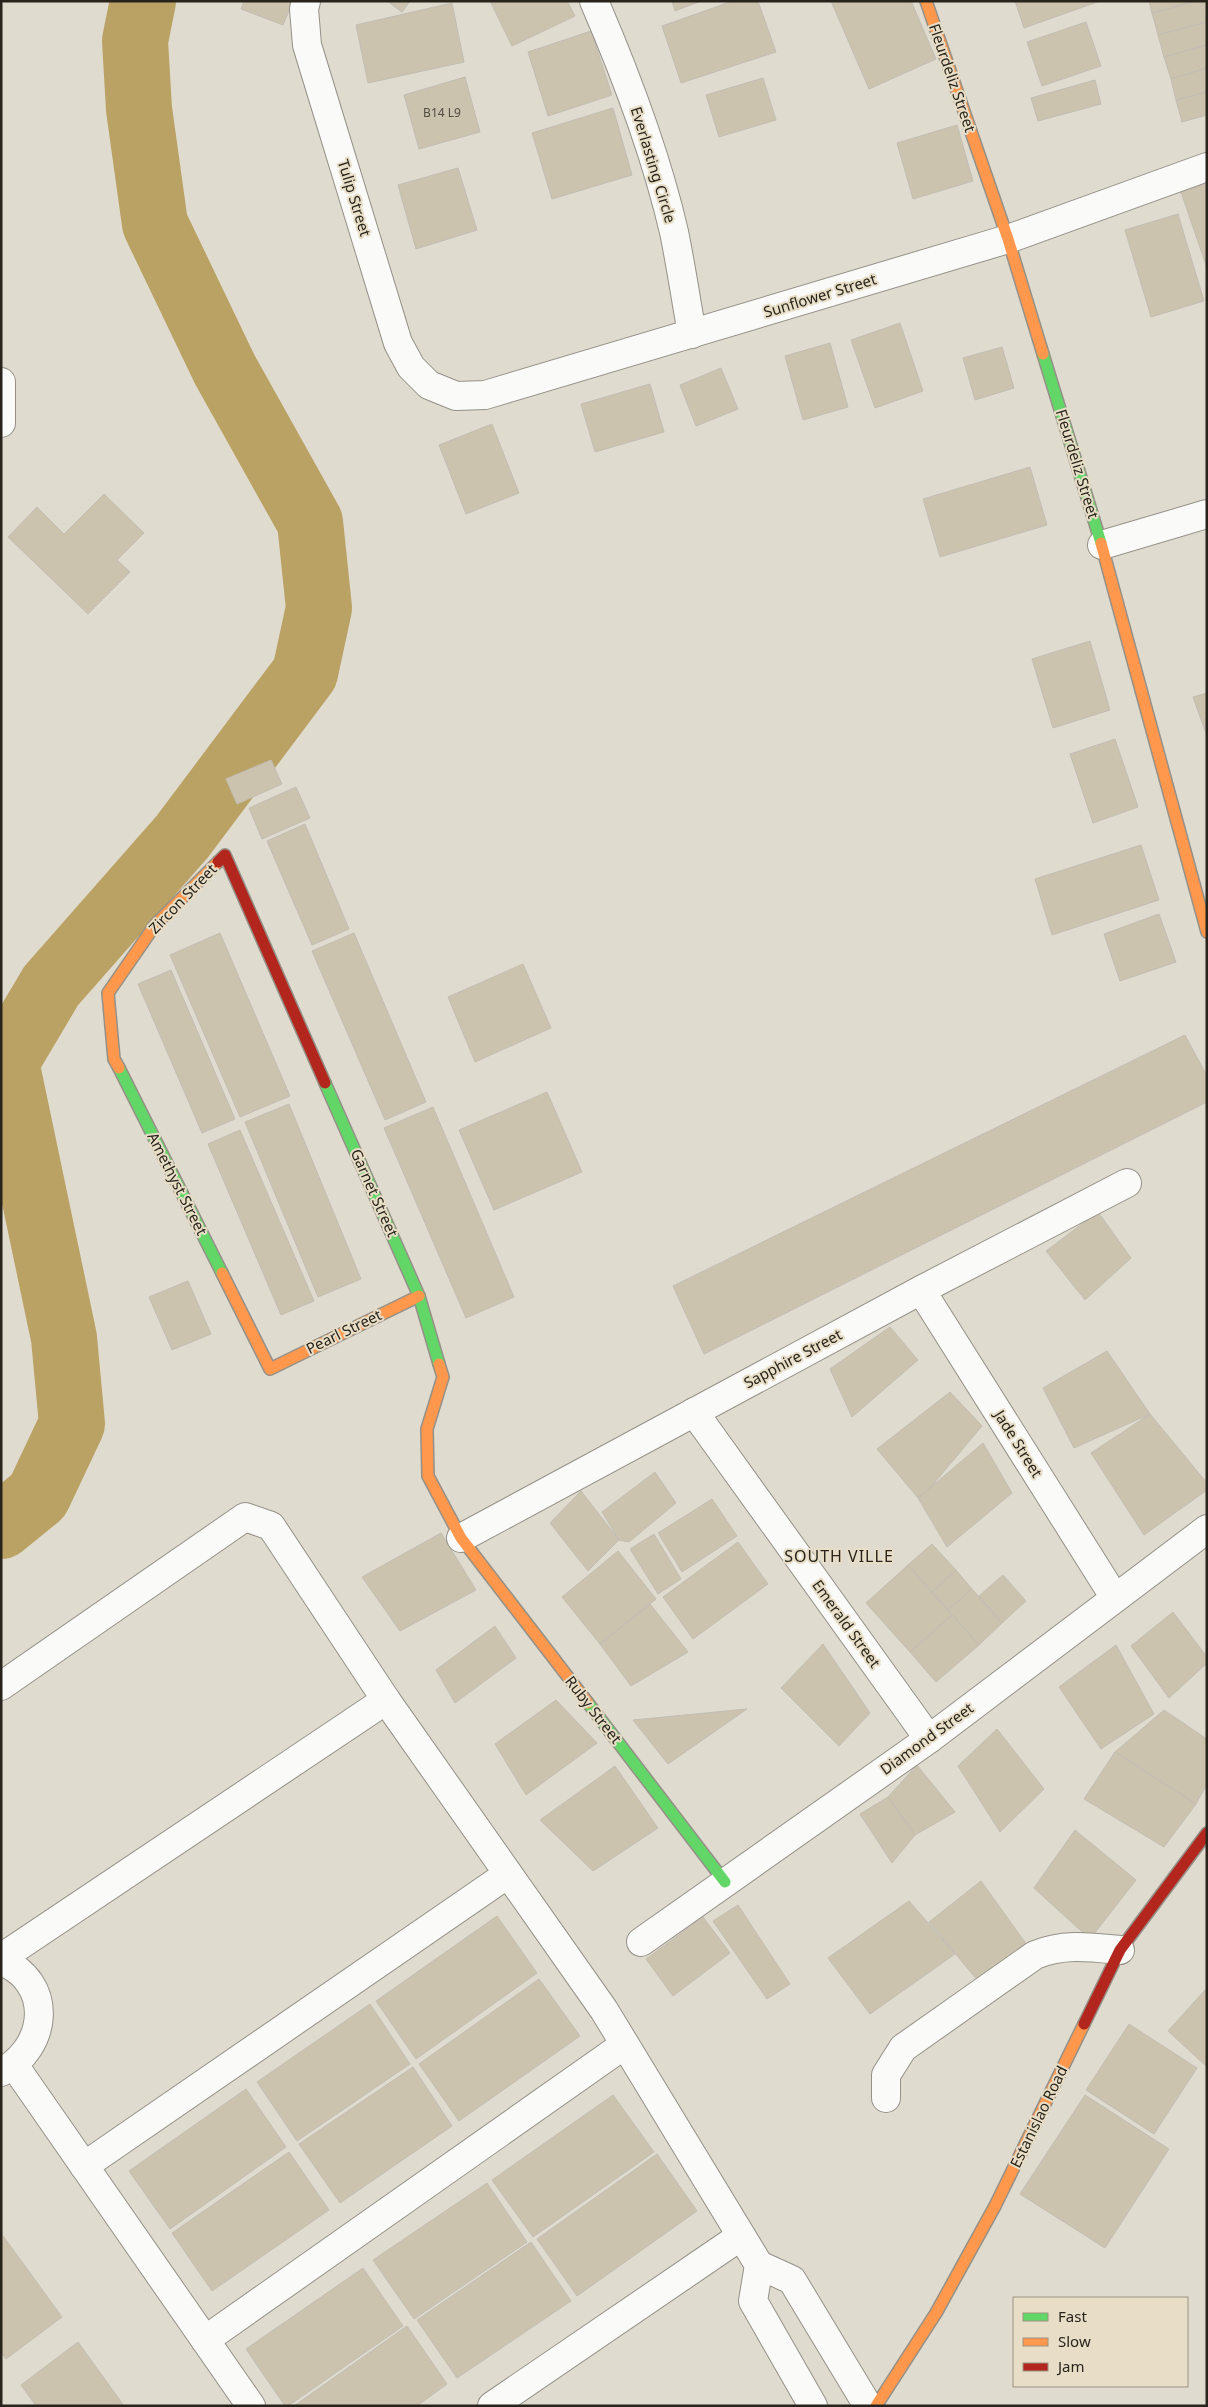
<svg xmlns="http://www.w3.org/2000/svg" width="1208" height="2407" font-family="'Noto Sans',sans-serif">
  <rect width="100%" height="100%" fill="#e0dbcf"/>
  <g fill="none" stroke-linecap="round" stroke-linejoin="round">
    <!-- river -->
    <polyline stroke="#baa265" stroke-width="66" points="1,1526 38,1496 72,1424 64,1338 6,1062 51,986 182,837 305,673 319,608 310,522 225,370 155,224 139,109 135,41 143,1"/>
  </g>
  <!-- building -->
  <g fill="#ccc3ae" stroke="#c2bdb4">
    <polygon points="244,1 293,1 283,25 241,9"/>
    <polygon points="387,1 410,1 402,12"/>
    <polygon points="490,1 567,1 575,16 512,46"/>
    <polygon points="672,1 701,1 675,11"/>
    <polygon points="733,1 758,1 776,52 681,83 662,26"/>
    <polygon points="831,1 911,1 936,59 869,89"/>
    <polygon points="1015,1 1100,1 1024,28"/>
    <polygon points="1149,1 1197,1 1152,13"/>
    <polygon points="1197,1 1207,1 1207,22 1158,35 1152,13"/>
    <polygon points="452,3 464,62 368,83 356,25"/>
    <polygon points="1086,22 1101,66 1042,86 1027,42"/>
    <polygon points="1207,22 1207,45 1164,57 1158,35"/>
    <polygon points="591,31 612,95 548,116 528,52"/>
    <polygon points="1207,45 1207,68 1171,79 1164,57"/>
    <polygon points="1207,68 1207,92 1176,100 1171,79"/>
    <polygon points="465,77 480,132 419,149 404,95"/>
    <polygon points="763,78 776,120 719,137 706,95"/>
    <polygon points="1095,80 1101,104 1038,121 1031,98"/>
    <polygon points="1207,92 1207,115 1182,122 1176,100"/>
    <polygon points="613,108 632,175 552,199 532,133"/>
    <polygon points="957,125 973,181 913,199 897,143"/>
    <polygon points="458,168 477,230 416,249 398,185"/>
    <polygon points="1207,183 1207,268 1181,192"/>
    <polygon points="1178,214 1204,301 1151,317 1125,230"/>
    <polygon points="900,323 923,391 875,408 851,340"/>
    <polygon points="830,343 848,407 803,420 785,356"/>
    <polygon points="1002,347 1014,388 975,400 963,358"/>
    <polygon points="721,368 738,409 696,426 680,385"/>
    <polygon points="650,384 664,432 595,452 581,404"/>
    <polygon points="492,424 519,493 466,514 439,445"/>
    <polygon points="1030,467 1047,525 940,557 923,499"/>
    <polygon points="104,494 144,533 117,560 130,572 88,614 8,537 37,507 64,534"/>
    <polygon points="1090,641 1110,710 1053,728 1032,659"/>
    <polygon points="1207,693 1207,736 1193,697"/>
    <polygon points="1115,739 1138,807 1093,823 1070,754"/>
    <polygon points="271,760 282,784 237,804 226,779"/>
    <polygon points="296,787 310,818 262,839 249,808"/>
    <polygon points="305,824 349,929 312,945 267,841"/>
    <polygon points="1141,845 1159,900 1052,935 1035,879"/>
    <polygon points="1159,914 1176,962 1120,981 1104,934"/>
    <polygon points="220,933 290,1096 240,1117 170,955"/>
    <polygon points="354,933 426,1102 385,1120 312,951"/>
    <polygon points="523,964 551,1028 475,1062 448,997"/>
    <polygon points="171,970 235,1119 202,1133 138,984"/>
    <polygon points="1185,1035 1207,1076 1207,1102 704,1354 673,1286"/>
    <polygon points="547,1092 582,1172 494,1210 459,1130"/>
    <polygon points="289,1104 361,1279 318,1297 245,1122"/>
    <polygon points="433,1107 514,1297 466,1318 384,1128"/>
    <polygon points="240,1130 314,1301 281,1315 208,1144"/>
    <polygon points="1098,1212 1131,1258 1085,1300 1046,1251"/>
    <polygon points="188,1281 211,1334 172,1350 149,1297"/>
    <polygon points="890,1327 918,1360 852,1417 830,1369"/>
    <polygon points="1107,1351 1150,1414 1074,1448 1043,1388"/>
    <polygon points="950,1392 982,1426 931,1487 918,1498 877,1449"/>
    <polygon points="1150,1414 1207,1483 1207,1490 1144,1535 1091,1453"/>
    <polygon points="983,1443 1012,1493 947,1547 918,1498"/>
    <polygon points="655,1472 676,1503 629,1542 619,1540 602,1512"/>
    <polygon points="581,1491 619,1540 588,1571 550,1523"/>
    <polygon points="712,1499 737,1536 682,1572 658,1533"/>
    <polygon points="441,1533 476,1590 400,1631 362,1577"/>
    <polygon points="654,1534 681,1579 658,1594 630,1549"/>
    <polygon points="738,1542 768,1584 693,1639 663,1597"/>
    <polygon points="932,1544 956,1570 932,1592 908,1565"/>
    <polygon points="618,1551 656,1599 600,1644 562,1597"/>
    <polygon points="908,1565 952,1615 910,1652 866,1603"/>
    <polygon points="956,1570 972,1589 948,1610 932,1592"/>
    <polygon points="1003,1575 1026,1601 1002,1623 979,1596"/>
    <polygon points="972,1589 1002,1623 979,1645 948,1610"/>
    <polygon points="650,1604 688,1652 631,1686 600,1644"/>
    <polygon points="1173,1612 1207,1657 1207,1663 1169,1698 1131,1646"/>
    <polygon points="952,1615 979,1645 936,1682 910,1652"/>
    <polygon points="495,1626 516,1658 455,1703 436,1670"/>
    <polygon points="823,1644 870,1713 839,1746 781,1688"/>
    <polygon points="1116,1645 1154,1714 1101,1749 1059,1687"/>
    <polygon points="556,1700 597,1743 526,1795 495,1744"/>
    <polygon points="747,1709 668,1764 633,1720"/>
    <polygon points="1164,1710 1207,1739 1207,1784 1196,1804 1115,1752"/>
    <polygon points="997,1729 1044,1789 1000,1832 958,1766"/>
    <polygon points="1115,1752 1196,1804 1164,1847 1084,1799"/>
    <polygon points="917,1765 955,1812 915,1835 888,1797"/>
    <polygon points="615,1766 658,1828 593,1871 540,1820"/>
    <polygon points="888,1797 915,1835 892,1863 860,1814"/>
    <polygon points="1075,1830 1136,1880 1090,1939 1034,1888"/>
    <polygon points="981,1881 1027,1945 978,1981 929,1922"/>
    <polygon points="909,1901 955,1954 870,2014 828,1958"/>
    <polygon points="738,1905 790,1984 767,1999 713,1921"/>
    <polygon points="497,1916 537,1973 416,2059 376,2001"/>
    <polygon points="703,1917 730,1953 673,1996 646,1959"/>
    <polygon points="539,1979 580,2036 459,2121 419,2064"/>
    <polygon points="1206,1989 1207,1990 1207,2067 1168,2031"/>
    <polygon points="370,2004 410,2064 297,2141 257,2082"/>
    <polygon points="1129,2024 1197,2068 1154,2134 1086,2090"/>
    <polygon points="413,2067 452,2126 340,2203 299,2144"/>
    <polygon points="246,2089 286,2147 170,2229 129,2171"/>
    <polygon points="613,2095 654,2152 533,2237 492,2180"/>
    <polygon points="1085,2095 1169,2149 1105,2248 1020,2194"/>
    <polygon points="289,2152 329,2210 212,2291 172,2233"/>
    <polygon points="657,2154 697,2211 577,2296 537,2239"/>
    <polygon points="487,2183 527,2242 414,2319 373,2260"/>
    <polygon points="1,2233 62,2317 6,2359 1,2353"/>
    <polygon points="531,2242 571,2301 457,2378 417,2320"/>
    <polygon points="363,2268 403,2326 288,2406 285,2406 246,2349"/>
    <polygon points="407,2326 447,2384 417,2406 294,2406"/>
    <polygon points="78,2342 124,2406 36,2406 21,2385"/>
  </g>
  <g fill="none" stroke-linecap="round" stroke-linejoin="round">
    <defs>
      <g id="street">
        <polyline points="306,1 304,9 307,45 398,343 411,367 429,385 456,396 485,395 1008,239 1207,167"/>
        <path d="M594,1c32,74 62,153 80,231 7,34 12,68 18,102"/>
        <polyline points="1,382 1,423"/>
        <polyline points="1102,545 1207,514"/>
        <polyline points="921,1290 1115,1598"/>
        <polyline points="694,1412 929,1739"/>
        <polyline points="461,1538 921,1290 1127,1183"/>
        <polyline points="1,1686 245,1517 271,1526 386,1700 604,2010 759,2265"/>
        <polyline points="641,1942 929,1739 1207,1529"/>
        <polyline points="1,1958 386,1700"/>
        <path d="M1,1961c53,21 48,86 0,111"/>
        <polyline points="14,2065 251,2406"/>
        <path d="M886,2098v-23l17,-27 132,-93c28,-12 56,-8 85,-5"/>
        <polyline points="84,2166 508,1874"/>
        <polyline points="205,2340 624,2045"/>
        <polyline points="492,2406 741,2236"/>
        <polyline points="813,2406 753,2301 759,2265 792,2280 868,2406"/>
      </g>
      <g id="fast">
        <polyline points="1043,354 1101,543"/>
        <polyline points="119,1068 222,1273"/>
        <polyline points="325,1083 419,1296 439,1364"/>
        <polyline points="588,1703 725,1882"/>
      </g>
      <g id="slow">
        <polyline points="926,1 1008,239 1043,354"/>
        <polyline points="1101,543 1207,932"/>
        <polyline points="119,1068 114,1059 108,993 155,925 218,862"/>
        <polyline points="222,1273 270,1369 419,1296"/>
        <polyline points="439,1364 443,1377 427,1429 428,1476 461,1538 588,1703"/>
        <polyline points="876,2406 936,2313 995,2206 1084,2024"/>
      </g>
      <g id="jam">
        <polyline points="218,862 225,855 325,1083"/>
        <polyline points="1084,2024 1120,1950 1207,1833"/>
      </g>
    </defs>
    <!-- street casing -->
    <use href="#street" stroke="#959188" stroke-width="30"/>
    <!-- fast casing -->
    <use href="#fast" stroke="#959188" stroke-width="14"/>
    <!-- slow casing -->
    <use href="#slow" stroke="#959188" stroke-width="14"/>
    <!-- jam casing -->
    <use href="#jam" stroke="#959188" stroke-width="14"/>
    <!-- street -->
    <use href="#street" stroke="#fafaf8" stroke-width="28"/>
    <!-- fast -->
    <use href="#fast" stroke="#63d668" stroke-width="11"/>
    <!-- slow -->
    <use href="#slow" stroke="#ff974d" stroke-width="11"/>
    <!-- jam -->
    <use href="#jam" stroke="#b3261e" stroke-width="11"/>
  </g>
  <g text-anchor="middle" stroke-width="4" stroke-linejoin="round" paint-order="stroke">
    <!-- number labels -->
    <g font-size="12" fill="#514c40">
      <text x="442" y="117">B14 L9</text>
    </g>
    <!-- street labels -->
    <g font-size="15" fill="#28241b" stroke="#e8dec7">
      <text transform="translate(952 78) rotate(71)" y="5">Fleurdeliz Street</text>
      <text transform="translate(653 165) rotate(73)" y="5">Everlasting Circle</text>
      <text transform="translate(354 198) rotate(73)" y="5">Tulip Street</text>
      <text transform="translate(820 296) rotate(-17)" y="5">Sunflower Street</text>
      <text transform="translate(1077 464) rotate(73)" y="5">Fleurdeliz Street</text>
      <text transform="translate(183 899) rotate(-46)" y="5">Zircon Street</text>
      <text transform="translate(177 1184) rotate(63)" y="5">Amethyst Street</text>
      <text transform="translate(374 1193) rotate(66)" y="5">Garnet Street</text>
      <text transform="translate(344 1332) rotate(-26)" y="5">Pearl Street</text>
      <text transform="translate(793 1359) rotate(-28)" y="5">Sapphire Street</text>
      <text transform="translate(1018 1444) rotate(58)" y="5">Jade Street</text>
      <text transform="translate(846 1624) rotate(54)" y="5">Emerald Street</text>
      <text transform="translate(593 1710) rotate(52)" y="5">Ruby Street</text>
      <text transform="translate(927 1739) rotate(-36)" y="5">Diamond Street</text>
      <text transform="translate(1039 2117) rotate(-64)" y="5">Estanislao Road</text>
    </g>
    <!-- neighbourhood labels -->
    <g font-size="16" letter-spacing="1" fill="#28241b" stroke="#e8dec7">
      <text x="839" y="1562">SOUTH VILLE</text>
    </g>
  </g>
  <!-- border -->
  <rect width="1208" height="2407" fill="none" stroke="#28241b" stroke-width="5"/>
  <!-- legend -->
  <rect x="1013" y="2297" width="175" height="90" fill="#e8dec7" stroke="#9b9482"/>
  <rect x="1023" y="2313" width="25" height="8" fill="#63d668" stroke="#9b9482"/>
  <text x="1058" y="2322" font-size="15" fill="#28241b">Fast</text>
  <rect x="1023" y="2338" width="25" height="8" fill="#ff974d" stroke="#9b9482"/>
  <text x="1058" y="2347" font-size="15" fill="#28241b">Slow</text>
  <rect x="1023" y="2363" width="25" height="8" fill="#b3261e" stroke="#9b9482"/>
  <text x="1058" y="2372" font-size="15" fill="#28241b">Jam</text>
</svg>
